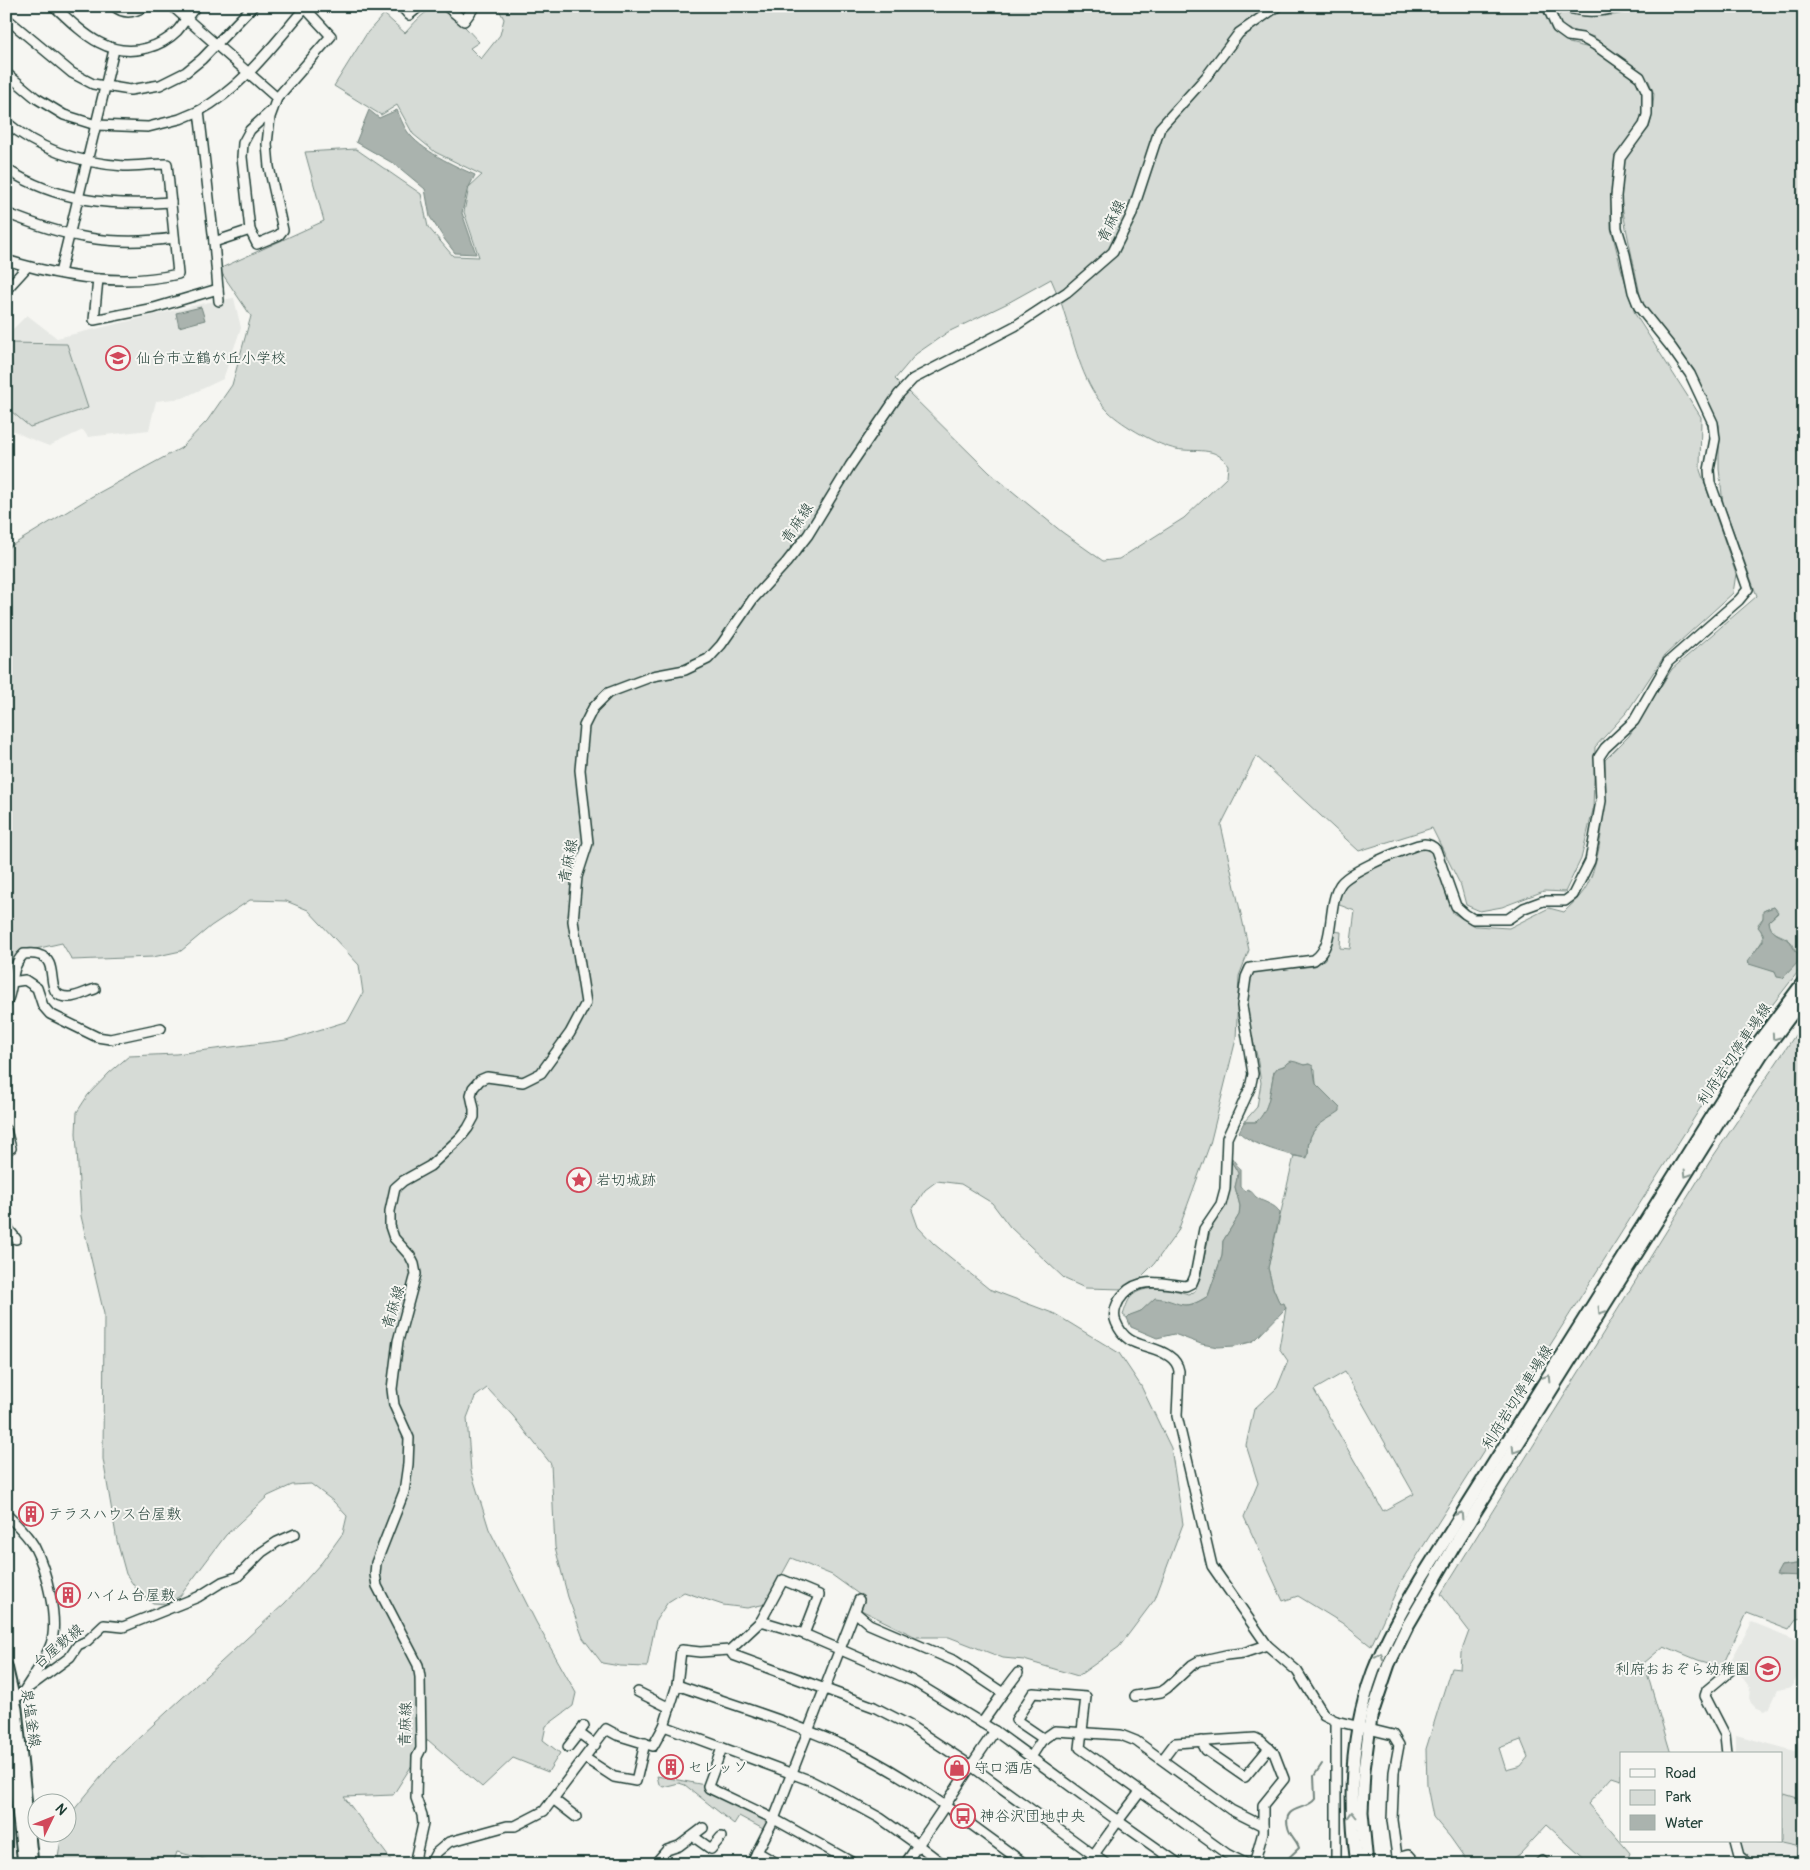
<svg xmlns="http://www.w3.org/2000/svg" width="1810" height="1870" font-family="Pangolin,'Klee One',sans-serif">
  <rect width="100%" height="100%" fill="#f6f6f2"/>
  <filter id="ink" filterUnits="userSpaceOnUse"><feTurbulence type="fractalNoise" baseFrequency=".02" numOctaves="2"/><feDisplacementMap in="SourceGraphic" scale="10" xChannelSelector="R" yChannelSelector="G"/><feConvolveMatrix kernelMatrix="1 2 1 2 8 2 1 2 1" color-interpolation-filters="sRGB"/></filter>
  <g filter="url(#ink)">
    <!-- built -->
    <g fill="#e6e8e4">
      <polygon points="234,298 241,328 223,379 183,398 156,401 149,430 88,437 83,430 49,446 26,437 6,427 6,336 27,315 57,338 214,301"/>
      <polygon points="1752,1622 1804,1643 1804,1663 1797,1678 1791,1687 1778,1690 1770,1707 1764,1711 1756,1708 1751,1703 1749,1698 1750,1688 1740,1674 1729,1664"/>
      <polygon points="1736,1735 1795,1751 1804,1746 1804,1864 1758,1864 1744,1851 1743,1841 1781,1841 1781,1754 1736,1754"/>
    </g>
    <!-- green -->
    <g fill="#d6dbd6" stroke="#7a8c85" fill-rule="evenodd">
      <path d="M497,6h1053l-1,17 20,20 25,6 42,32 7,14 -1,20 -3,10 -24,31 -4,32v40l10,40 14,46 66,103 -1,53 36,104 -3,19 -68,62 -38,57 -32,35 -2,63 -12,49 -16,33 -21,-1 -42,16 -22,4 -14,-6 -5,-19 -29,-58 -73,23 -103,-95 -35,69 28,125 -10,26 -3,63 -26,105 -32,87 -24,33 -19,19 -12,6 -38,-1 -20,-9 -55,-52 -18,-24 -31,-19 -24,-3 -12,9 -13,20 6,17 16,17 55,45 66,25 64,39 22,33 30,62 12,76 -28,75 -36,48 -41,29 -54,-16 -21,-2 -54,-21h-33l-57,-28 5,-11 -32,-23 -41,-17 -25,46 -19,4 -24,-3 -39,-13 -16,10 -12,18 -9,47 -27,-1 -18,-3 -19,-25 -15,-41 -13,-50 -4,-83 -38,-48 -26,-28 -12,9 -8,21 4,53 18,58 47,93 40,71 -3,13 -27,20 -3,14 17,13 -12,19 -35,-14 -31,29 -54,-47 -35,55 -49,2 50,67h-143l-7,-4h-36l-31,-8 -4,12h-116l5,-31 6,-1v-15l47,-57 170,-157 37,-41 21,-29 4,-17 -14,-15 -22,-17 -19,1 -24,11 -42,39 -46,61 -13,8 -14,-1 -14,-10 -13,-19 -9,-33 -14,-82 1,-145 -23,-98 -5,-83 1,-21 11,-17 21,-22 20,-17 47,-2 110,-14 62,-19 15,-28 -4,-28 -51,-55 -22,-9 -36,-1 -39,26 -30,25 -28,6 -81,3 -10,-17 -40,9 -8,5 -3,8 -5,2v-418l85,-52 90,-49 26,-27 25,-36 19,-69 -32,-47 105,-48 -19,-69 51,-3 65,45 7,33 25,29 26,1 -15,-45 5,-25 13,-12 -47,-23 -22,-18 -16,-29 -16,10 -47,-29 33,-53 17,-19 21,19c6,-6 13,-15 20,-20 21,-13 41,16 54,29l-9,6 11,11 19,-24 4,-16zM1051,279c5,12 11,24 14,36 11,34 18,71 44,97 13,13 50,34 67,37 20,4 39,-4 52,16l-1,12 -43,41 -65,41 -16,2 -41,-29 -72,-59 -95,-94 21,-25 32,-22 58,-28z"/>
      <path d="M1635,6h169v958l-45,58 -51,74 -130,205 -178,282 -29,63 -29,-23 -44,-27 -15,5 -39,-84 14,-34 -12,-38 8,-36 23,-21 11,-27 -9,-13 7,-40 -6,-3 -7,-17 -5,-20 26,-112 13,2c3,-6 0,-10 2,-16 2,-12 13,-22 24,-26l4,-11 -21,-21 -1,-15 -6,-5 -5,1 -16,-2c-5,4 -10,4 -14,9 -4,17 -4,38 -17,50h-13l13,-15 4,-24 -4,-27 -12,-47 6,-34 3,-3 61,-6 10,-7 7,-28 9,1 -1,16 10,1 5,-38 -18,-7 7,-18 34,-21 39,-17h8l7,4 7,16 14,45 22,13 34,2 40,-20 15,4c6,-6 14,-13 19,-20 21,-30 22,-96 22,-132l24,-24 43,-67 85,-73 -34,-93 -4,-34v-44l-25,-55 -52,-66 -16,-76 -6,-33 3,-35 26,-32 3,-13 2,-21 -5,-13 -55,-44 -29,-9 -5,-4 -3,-6 4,-5c21,1 57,9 74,-7zM1774,907l4,6 -9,8c0,15 14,12 22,21 3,3 4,8 6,12l-20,21 -2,-3 -10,-4 -8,-19 7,-11 -6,-14 5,-6 2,-8zM1345,1372l69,122 -31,17 -69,-121z"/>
      <polygon points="9,343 67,344 88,408 30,427 6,407 6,346"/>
      <path d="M1804,1022v541l-23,3 -3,10 10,-2 16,2v42l-8,1 -7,10 -42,-16 -25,54 -24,-7 -34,-14 -20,17 27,91h-50v26l-9,-3 -24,27 42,49 -4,11h-36l-43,-39 -27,29 -14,9 -37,1 -19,-27 -17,-20 -6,-31 -1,-37 25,-81 9,1 1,-16 8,-22 -28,-37 269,-433zM1521,1740l7,17 -7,9 -15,4 -7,-22z"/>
      <path d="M1230,1159l9,14 -4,14 5,19 -1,9 -16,26 -1,15 -14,40c-17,11 -26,12 -44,3l-37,19 -4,-3c2,-5 4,-14 8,-18 12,-14 42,-8 57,-3l7,-3 4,-11 12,-53 13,-22 6,-18z"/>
      <polygon points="657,1776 705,1785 770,1821 765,1830 739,1816 734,1824 685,1785 679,1783 663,1787 659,1784"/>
      <polygon points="1781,1794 1804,1801 1804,1848 1772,1841 1781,1841"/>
    </g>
    <!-- water -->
    <g fill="#aab3ae" stroke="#72847d">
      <path d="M369,110l10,8 18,-8c3,7 6,15 10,21 13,19 48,35 68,44l-8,16 -5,22 14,41 -21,-1 -10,-13 -15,-23 -5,-28 -29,-24 -40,-23z"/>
      <polygon points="201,307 205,320 179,327 176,313"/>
      <path d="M1774,907l4,5 -9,9c1,13 11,14 21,20l5,10 8,6 -20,21 -6,-1 -2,-5 -26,-8 -2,-2 16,-21v-8l-5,-6 5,-9v-7z"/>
      <path d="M1291,1061l5,1 8,3 5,-1 4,2 3,18 24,24v3c-12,9 -28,14 -31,31 -2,6 1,10 -3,16 -17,-3 -55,-13 -67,-26l5,-10h12c14,-12 14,-33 18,-50l3,-4 7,-2z"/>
      <path d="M1231,1157l9,12v18l5,4 2,-2c5,2 6,5 9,8 8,6 20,7 24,16l-12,55 5,20 7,16 4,-1 2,5 -30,31 -5,3 -16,4 -17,1 -17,-3 -27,-10 -17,4 -26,-11 -4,-9 3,-3 11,-4 14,-13c26,2 26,16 53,-2l14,-40 1,-15 16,-26 1,-9 -5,-19 3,-14 -8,-14z"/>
      <polygon points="1804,1563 1804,1576 1776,1575 1781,1566"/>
    </g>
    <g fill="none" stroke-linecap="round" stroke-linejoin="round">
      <!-- stream -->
      <path stroke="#72847d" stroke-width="2" d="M1282,1864l17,-16c-2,-8 -10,-13 -11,-21 -6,-22 19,-16 27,-28l-1,-23 8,-12"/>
      <defs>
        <g id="minor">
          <path d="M54,6c28,26 53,53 93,42 11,-3 22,-9 30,-17 7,-8 12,-17 19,-25"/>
          <path d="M114,6c10,9 20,7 31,0"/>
          <polyline points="172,6 277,98"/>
          <polyline points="401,6 409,15 420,6"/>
          <polyline points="446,6 464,21 475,6"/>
          <path d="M1563,6c16,6 39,8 54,0"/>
          <polyline points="6,18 72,73 93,84 130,90 160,85 186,72 202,59 253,6"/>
          <polyline points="6,73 36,98 64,115 96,125 148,127 180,119 199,111"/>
          <path d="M6,122c33,28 75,41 118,44 14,0 29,-2 43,-2l11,110c-56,13 -117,3 -172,-14"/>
          <path d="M6,169c52,33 104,37 165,33"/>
          <path d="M6,213c59,24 104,34 168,25"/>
          <path d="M214,242l-15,-131c44,-24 74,-66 106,-103l26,28 -54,62 -7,19 -3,27 2,23 14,63 -4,5 -22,9 -7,-14 -8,-73 1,-14 7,-13 23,-21"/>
          <polyline points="60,273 114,50"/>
          <polyline points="98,279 94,320 154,308 218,289"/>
          <polyline points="6,290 27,267"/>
          <polyline points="219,301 214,242 250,230"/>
          <polyline points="12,982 25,980 37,988 43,1006 50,1014 97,1037 110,1039 161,1028"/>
          <path d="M6,1004c9,-17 3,-37 18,-50 5,0 11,-1 15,1 23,6 2,43 30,42 8,0 19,-6 26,-8"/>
          <polyline points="6,1130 11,1148 6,1150"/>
          <polyline points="6,1226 16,1239"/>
          <path d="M6,1514c10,10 21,20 28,32 12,23 25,73 17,98 -6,17 -18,32 -27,47l-4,4 -12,7"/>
          <polyline points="855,1612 869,1624 955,1661 1003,1693 1018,1673"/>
          <polyline points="761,1621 783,1580 819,1595 804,1634"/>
          <polyline points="730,1650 733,1655 874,1707 909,1725 970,1765 1106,1864"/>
          <path d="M677,1685c59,21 122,39 178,66 61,30 115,73 170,113"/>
          <polyline points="24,1691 70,1657 78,1645 87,1641 104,1625 123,1627 198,1597 222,1582 237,1577 262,1552 277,1542 295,1534"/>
          <polyline points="638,1692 670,1708"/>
          <polyline points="1135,1696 1161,1692 1167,1688 1192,1665 1199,1661 1226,1655 1243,1653 1267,1645"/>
          <polyline points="1336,1721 1336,1864"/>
          <polyline points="982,1723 1003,1693"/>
          <polyline points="584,1726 579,1733 595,1745"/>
          <polyline points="664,1726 809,1780 829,1790 880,1818 918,1845 905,1864"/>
          <polyline points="1044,1739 1016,1720 1033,1693 1086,1697 1080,1748 1227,1854 1247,1864"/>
          <polyline points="1201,1741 1206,1750 1245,1777 1269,1748"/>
          <polyline points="568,1747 579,1733"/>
          <polyline points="722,1748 708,1786 709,1788 774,1819 855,1864"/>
          <polyline points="1727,1754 1725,1735 1705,1696 1707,1690 1731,1670"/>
          <polyline points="1031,1757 1042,1740 1055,1731 1121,1735 1136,1741 1231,1810 1263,1826"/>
          <polyline points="585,1758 614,1777 636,1781 645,1743"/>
          <polyline points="1163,1759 1175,1743 1255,1738 1261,1741 1274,1753 1284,1779 1263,1805 1263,1832 1254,1864"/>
          <polyline points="553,1799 576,1817"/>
          <polyline points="694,1837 711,1849 721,1837"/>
          <polyline points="1736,1841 1740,1856 1750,1864"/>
          <polyline points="757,1852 778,1864"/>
          <polyline points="1397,1858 1409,1855 1417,1864"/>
          <polyline points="414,1864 423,1824 422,1815 416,1798 417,1757 421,1749 420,1677 418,1665 377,1586 375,1574 376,1563 404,1492 408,1464 409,1438 394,1405 392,1389 398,1341 416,1274 414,1264 410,1256 394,1238 390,1226 390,1211 395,1188 403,1181 430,1166 460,1138 468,1128 474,1117 474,1109 471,1095 473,1088 480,1080 487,1077 523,1082 541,1073 570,1033 586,1003 573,921 577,877 588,843 580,770 584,726 593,708 608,693 653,676 685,670 708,659 721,645 753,599 786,563 808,535 850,466 899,394 913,379 1015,326 1067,292 1113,252 1131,216 1160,128 1206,77 1239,33 1278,6"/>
          <polyline points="430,1864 436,1853 449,1842 507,1826 515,1826 544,1811 606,1729 617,1735 653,1746 664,1726 677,1685 681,1651 682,1650 700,1652 730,1650 761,1621 804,1634 913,1681 995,1731"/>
          <polyline points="655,1864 667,1850 679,1846 703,1828"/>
          <polyline points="751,1864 774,1819 859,1600"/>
          <path d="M943,1864l-25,-19c27,-37 50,-77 77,-114l123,90 22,-29"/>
          <polyline points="1087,1864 1118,1821 1179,1864"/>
          <path d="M1398,1864l-6,-44 2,-48 5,-27 -6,-10 -57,-14 -12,-6 -27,-44 -30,-26 -55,-79 -35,-150 2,-45c-1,-6 -4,-11 -10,-15 -20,-14 -42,-6 -53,-34 -4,-9 1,-21 8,-28 16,-18 41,-10 62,-8l6,-3 3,-7 9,-47 17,-25 4,-15 2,-51 23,-50 3,-14 -11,-68 4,-29 4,-9 64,-8c23,-16 12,-53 26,-75 7,-12 50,-30 64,-35 11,-4 23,-11 32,0l20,56 9,8 8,5h35l16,-11 19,-7h22l8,-6 17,-34 11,-60 -2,-44 6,-9 29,-27 34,-59 71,-62 9,-11 -38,-107 -1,-12 6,-31 -2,-16 -23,-49 -19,-27 -32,-40 -6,-15 -8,-38 -8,-26 -1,-32 4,-38 24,-33 3,-10v-23l-7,-15 -45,-32 -13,-7 -14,-2 -11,-8 -10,-22"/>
          <polyline points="1539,1864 1542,1861 1545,1864"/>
        </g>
        <g id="major">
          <polyline points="6,1666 16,1709 32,1864"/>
          <polyline points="6,1701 24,1864"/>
          <path d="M1357,1864c-9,-64 -6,-132 16,-192 13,-34 31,-65 49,-95l332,-529 50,-67"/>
          <polyline points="1367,1864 1362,1812 1364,1770 1371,1717 1389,1664 1407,1627 1459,1538 1727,1109 1762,1054 1804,998"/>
        </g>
      </defs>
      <!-- minor casing -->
      <use href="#minor" stroke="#1f3d34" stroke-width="12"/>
      <!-- major casing -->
      <use href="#major" stroke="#1f3d34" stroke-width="15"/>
      <!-- minor -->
      <use href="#minor" stroke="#f6f6f2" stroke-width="9"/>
      <!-- major -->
      <use href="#major" stroke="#f6f6f2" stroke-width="11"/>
    </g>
    <!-- one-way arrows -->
    <defs><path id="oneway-chevron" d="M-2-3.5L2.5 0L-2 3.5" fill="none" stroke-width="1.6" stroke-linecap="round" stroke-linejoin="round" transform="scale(1.25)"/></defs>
    <g stroke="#8a9a93">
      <use href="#oneway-chevron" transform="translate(1775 1037) rotate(125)"/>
      <use href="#oneway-chevron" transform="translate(1687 1174) rotate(122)"/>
      <use href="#oneway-chevron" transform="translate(1601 1311) rotate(122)"/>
      <use href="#oneway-chevron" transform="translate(1547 1378) rotate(-58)"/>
      <use href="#oneway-chevron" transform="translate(1515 1450) rotate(122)"/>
      <use href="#oneway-chevron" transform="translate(1460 1515) rotate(-58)"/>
      <use href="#oneway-chevron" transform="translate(1380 1656) rotate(-68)"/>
      <use href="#oneway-chevron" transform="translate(1352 1815) rotate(-92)"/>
    </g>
  </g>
  <!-- icons -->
  <defs>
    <symbol id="school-ring" viewBox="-11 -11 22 22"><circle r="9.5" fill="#f6f6f2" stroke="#d1495b" stroke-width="1.5"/><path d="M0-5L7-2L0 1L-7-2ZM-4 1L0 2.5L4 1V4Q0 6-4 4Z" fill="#d1495b"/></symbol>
    <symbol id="sight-ring" viewBox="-11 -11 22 22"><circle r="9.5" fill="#f6f6f2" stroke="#d1495b" stroke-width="1.5"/><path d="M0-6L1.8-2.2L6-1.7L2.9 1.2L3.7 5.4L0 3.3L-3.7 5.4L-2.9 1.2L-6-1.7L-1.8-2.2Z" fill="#d1495b"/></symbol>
    <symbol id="building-ring" viewBox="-11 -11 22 22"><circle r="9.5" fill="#f6f6f2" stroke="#d1495b" stroke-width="1.5"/><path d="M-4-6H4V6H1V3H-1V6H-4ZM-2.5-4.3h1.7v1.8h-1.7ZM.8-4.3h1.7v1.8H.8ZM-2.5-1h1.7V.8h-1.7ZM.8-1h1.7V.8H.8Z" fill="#d1495b"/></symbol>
    <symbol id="shop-ring" viewBox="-11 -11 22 22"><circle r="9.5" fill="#f6f6f2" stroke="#d1495b" stroke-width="1.5"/><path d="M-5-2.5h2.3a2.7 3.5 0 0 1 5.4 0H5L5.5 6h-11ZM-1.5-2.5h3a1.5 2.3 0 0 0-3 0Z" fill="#d1495b"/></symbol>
    <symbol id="bus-ring" viewBox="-11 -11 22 22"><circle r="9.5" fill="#f6f6f2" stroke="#d1495b" stroke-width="1.5"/><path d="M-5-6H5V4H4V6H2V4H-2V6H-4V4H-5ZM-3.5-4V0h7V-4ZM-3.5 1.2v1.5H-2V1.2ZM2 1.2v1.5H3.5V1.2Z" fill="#d1495b"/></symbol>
  </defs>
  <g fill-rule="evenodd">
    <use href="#school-ring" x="104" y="344" width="28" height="28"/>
    <use href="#sight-ring" x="565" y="1166" width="28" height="28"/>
    <use href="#building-ring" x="17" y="1500" width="28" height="28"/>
    <use href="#building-ring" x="54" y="1581" width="28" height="28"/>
    <use href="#school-ring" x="1754" y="1655" width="28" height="28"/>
    <use href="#building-ring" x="657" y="1753" width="28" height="28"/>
    <use href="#shop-ring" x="943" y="1754" width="28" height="28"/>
    <use href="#bus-ring" x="949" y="1802" width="28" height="28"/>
  </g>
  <g text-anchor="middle" stroke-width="4" stroke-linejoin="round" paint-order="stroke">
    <!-- street labels -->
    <g font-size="15" fill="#1f3d34" stroke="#f6f6f2">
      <text transform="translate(1111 221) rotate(-65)" y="5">青麻線</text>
      <text transform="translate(797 523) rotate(-56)" y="5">青麻線</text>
      <text transform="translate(568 861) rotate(-79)" y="5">青麻線</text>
      <text transform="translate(1734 1054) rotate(-56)" y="5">利府岩切停車場線</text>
      <text transform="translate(393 1307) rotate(-73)" y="5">青麻線</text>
      <text transform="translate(1517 1397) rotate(-58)" y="5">利府岩切停車場線</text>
      <text transform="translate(58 1646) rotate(-40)" y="5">台屋敷線</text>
      <text transform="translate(31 1718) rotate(82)" y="5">泉塩釜線</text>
      <text transform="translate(405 1724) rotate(-88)" y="5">青麻線</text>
    </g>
    <!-- poi labels -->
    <g font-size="15" fill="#1f3d34" stroke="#f6f6f2" text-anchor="start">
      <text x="136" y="363">仙台市立鶴が丘小学校</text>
      <text x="596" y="1185">岩切城跡</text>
      <text x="48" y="1519">テラスハウス台屋敷</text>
      <text x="86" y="1600">ハイム台屋敷</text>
      <text x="1750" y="1674" text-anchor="end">利府おおぞら幼稚園</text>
      <text x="688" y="1772">セレッソ</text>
      <text x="974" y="1773">守口酒店</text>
      <text x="980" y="1821">神谷沢団地中央</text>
    </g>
  </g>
  <!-- margin -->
  <rect width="1810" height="1870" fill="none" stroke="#f6f6f2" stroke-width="25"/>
  <rect x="12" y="12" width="1785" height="1845" fill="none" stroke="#1f3d34" stroke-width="2" filter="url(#ink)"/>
  <!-- legend -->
  <rect x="1620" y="1752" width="162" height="90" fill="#f6f6f2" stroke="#a0aca6"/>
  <rect x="1630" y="1769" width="25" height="8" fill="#f6f6f2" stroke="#a0aca6"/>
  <text x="1665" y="1778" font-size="15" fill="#1f3d34">Road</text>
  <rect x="1630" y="1790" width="25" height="15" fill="#d6dbd6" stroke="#a0aca6"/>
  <text x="1665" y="1802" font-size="15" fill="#1f3d34">Park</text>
  <rect x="1630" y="1815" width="25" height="15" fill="#aab3ae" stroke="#a0aca6"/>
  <text x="1665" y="1828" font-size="15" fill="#1f3d34">Water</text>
  <!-- north arrow -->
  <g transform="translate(52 1818) rotate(47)"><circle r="24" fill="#f6f6f2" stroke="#a0aca6"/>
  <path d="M0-4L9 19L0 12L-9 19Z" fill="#d1495b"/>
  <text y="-8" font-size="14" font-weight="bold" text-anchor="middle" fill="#1f3d34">N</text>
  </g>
</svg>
